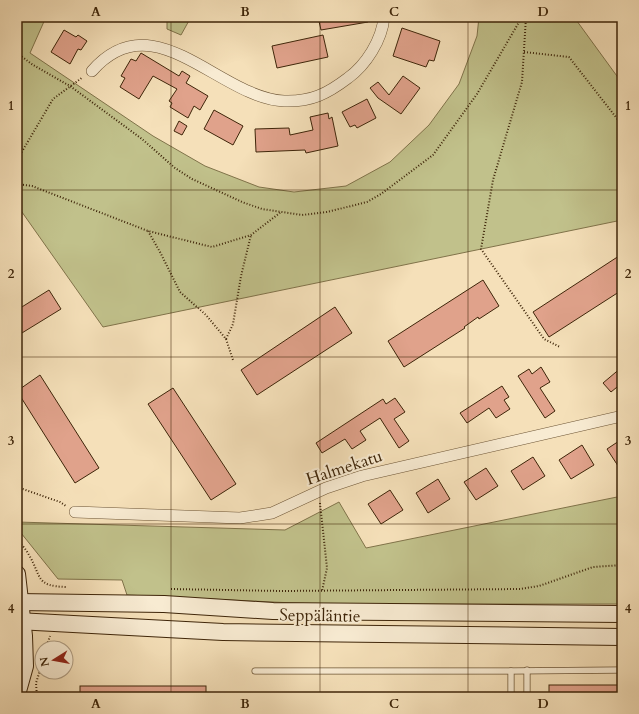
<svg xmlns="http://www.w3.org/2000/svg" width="639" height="714" font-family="Cardo,serif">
  <rect width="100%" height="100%" fill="#f5e0b9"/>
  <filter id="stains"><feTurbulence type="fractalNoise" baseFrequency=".005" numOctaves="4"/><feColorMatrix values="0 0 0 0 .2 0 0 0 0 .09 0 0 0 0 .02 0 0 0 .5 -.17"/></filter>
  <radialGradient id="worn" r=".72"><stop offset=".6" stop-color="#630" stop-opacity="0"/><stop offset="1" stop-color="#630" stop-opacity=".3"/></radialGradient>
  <!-- green -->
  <g fill="#c1c18b" stroke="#80734a">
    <polygon points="17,17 46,17 30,53 153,136 205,166 259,187 294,192 346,186 390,162 429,125 459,84 477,36 479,17 574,17 622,83 622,220 103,327 17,205"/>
    <polygon points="167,17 191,17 181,35 167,29"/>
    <polygon points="622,496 622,604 315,604 127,595 122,580 58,579 17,528 17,522 285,530 339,502 366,548"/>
  </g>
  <!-- building -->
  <g fill="#e0a28b" stroke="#3e2509">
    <polygon points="318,17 367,17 368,22 321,30"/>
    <polygon points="402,28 440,41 434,61 429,60 426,67 393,56"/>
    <polygon points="64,30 76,37 78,35 87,41 81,50 78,49 70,64 51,52"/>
    <polygon points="323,35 328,57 277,68 272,46"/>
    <polygon points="141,53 179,76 182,71 190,76 186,83 208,96 200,110 194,106 188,118 170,107 172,103 169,101 177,89 153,76 139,99 120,87 125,78 121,76 131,59 136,61"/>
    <polygon points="403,76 420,88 401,114 378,98 370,88 378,82 389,95"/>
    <polygon points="367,99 376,118 357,128 355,125 350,127 342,112"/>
    <polygon points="214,110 243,126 233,145 204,129"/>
    <polygon points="328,113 329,119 332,117 338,146 306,153 305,150 256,152 255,129 289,128 290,135 313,130 310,117"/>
    <polygon points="179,121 187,126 182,135 174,131"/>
    <polygon points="622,254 622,290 549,337 533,312"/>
    <polygon points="483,280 499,306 479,319 478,317 464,327 465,328 404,367 388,341"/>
    <polygon points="49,290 61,309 17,336 17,310"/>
    <polygon points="335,307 352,333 257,395 241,370"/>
    <polygon points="541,367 550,382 540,388 555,411 545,418 518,376 529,369 532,374"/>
    <polygon points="622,367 622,383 611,392 603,383"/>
    <polygon points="40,375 99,468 75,483 17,391"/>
    <polygon points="502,386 509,397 504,400 510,409 496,418 489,408 467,423 460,413"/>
    <polygon points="173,388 236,484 211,500 148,404"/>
    <polygon points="395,398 405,412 394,419 409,441 399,448 380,418 360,431 366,440 352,449 345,439 322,453 316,443 383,399 386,404"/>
    <polygon points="622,439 622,472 607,449"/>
    <polygon points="582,445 594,465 571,479 559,460"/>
    <polygon points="533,457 545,476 523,490 511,471"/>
    <polygon points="486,468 498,486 476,500 464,482"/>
    <polygon points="438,479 450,499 428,513 416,493"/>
    <polygon points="390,490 403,510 381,524 368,504"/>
    <rect x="549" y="685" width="73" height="12"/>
    <rect x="80" y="686" width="126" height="11"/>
  </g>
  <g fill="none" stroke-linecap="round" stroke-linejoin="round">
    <defs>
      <g id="lane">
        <polyline points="255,671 511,671"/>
        <polyline points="511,697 511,671 622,670"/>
        <polyline points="527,697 527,670"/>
      </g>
      <g id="street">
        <path d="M92,71c62,-71 127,27 192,30 27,1 43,-7 64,-23 18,-13 34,-38 36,-61"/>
        <polyline points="75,512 240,518 272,513 326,488 362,476 622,416"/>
      </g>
      <g id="secondary">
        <polyline points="17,574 24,636 25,666 18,691"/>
        <polyline points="17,602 164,604 273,611 622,614"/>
        <polyline points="17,621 223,632 622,637"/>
      </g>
    </defs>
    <!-- lane casing -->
    <use href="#lane" stroke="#6c5435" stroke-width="7"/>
    <!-- street casing -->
    <use href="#street" stroke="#6c5435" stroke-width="12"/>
    <!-- secondary casing -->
    <use href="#secondary" stroke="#3e2509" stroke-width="18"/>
    <!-- path -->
    <g stroke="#3e2509" stroke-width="2" stroke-dasharray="1 2" stroke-linecap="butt">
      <polyline points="526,17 522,82 493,180 481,249 544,339 560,347"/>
      <polyline points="524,52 569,57 622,125"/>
      <polyline points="17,53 33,65 70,86 142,139 175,168 192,179 242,202 262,209 302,215 327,212 367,202 381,194 433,155 477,94 522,17"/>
      <polyline points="17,160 53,99 83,77"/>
      <polyline points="17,184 32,186 148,231 212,247 251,235 281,212"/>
      <polyline points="148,231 160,252 180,292 206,315 226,339 233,324 241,276 251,235"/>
      <polyline points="226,339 233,360"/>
      <polyline points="17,487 60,502 66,506"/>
      <polyline points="320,503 327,568 322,591"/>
      <path d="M17,540c4,4 9,9 12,15 13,22 6,31 37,32"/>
      <polyline points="171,589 281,591 520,589 539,586 593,567 622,565"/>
      <polyline points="46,648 50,636"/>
      <polyline points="37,697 36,683 42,664"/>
    </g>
    <!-- lane -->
    <use href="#lane" stroke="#f8ebd2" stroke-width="5.5"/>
    <!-- street -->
    <use href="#street" stroke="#f8ebd2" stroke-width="11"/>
    <!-- secondary -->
    <use href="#secondary" stroke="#f8ebd2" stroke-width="16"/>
    <!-- rail -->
    <polyline stroke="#3e2509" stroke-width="3" stroke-dasharray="7 7" stroke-linecap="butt" points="621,17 622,18"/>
  </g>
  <!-- grid -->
  <path fill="none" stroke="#3e2509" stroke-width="1" stroke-opacity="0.55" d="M171,17v680M320,17v680M468,17v680M17,190h605M17,357h605M17,524h605"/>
  <g text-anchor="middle" stroke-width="4" stroke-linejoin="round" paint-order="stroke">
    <!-- street labels -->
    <g font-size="17" fill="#3e2509" stroke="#f8ebd2">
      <text transform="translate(344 467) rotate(-18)" y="6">Halmekatu</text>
      <text transform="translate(320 615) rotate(1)" y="6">Seppäläntie</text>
    </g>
  </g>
  <!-- margin -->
  <rect width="639" height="714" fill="none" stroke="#f5e0b9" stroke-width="44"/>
  <!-- north arrow -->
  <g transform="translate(54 660) rotate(259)"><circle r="19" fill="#f8ebd2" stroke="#ae9c82"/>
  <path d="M0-3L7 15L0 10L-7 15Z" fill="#8f2418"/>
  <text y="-6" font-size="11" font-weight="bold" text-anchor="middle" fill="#3e2509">N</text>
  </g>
  <rect x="22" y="22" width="595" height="670" fill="none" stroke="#3e2509" stroke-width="1.5"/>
  <g font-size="13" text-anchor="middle" font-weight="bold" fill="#3e2509">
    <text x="96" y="16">A</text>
    <text x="245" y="16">B</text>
    <text x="394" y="16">C</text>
    <text x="543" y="16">D</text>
    <text x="11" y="110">1</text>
    <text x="628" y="110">1</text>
    <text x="11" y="278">2</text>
    <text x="628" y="278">2</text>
    <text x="11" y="445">3</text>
    <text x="628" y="445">3</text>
    <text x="11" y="613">4</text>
    <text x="628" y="613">4</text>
    <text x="96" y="708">A</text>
    <text x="245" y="708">B</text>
    <text x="394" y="708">C</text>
    <text x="543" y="708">D</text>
  </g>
  <rect width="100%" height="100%" filter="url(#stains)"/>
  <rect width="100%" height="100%" fill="url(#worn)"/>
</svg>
